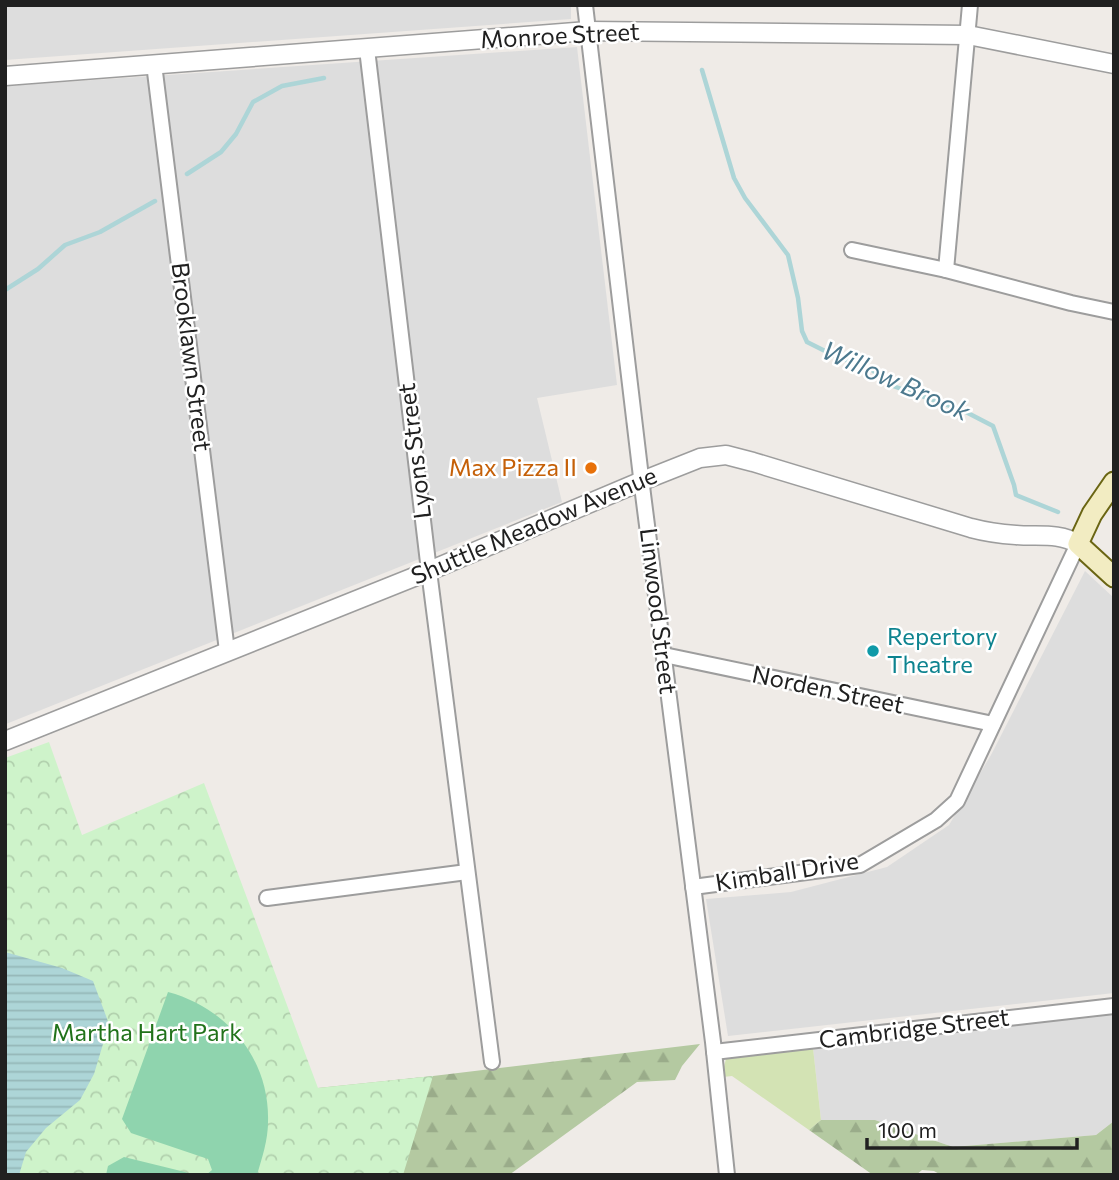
<svg xmlns="http://www.w3.org/2000/svg" width="1119" height="1180" font-family="Commissioner,sans-serif">
  <defs>
    <pattern id="forest-firs" width="22" height="20" patternUnits="userSpaceOnUse" patternTransform="scale(1.75)"><rect width="22" height="20" fill="#b4c9a1"/><path d="M5 1l3.5 6h-7zM16 11l3.5 6h-7z" fill="#9aac8a"/></pattern>
    <pattern id="park-crowns" width="20" height="18" patternUnits="userSpaceOnUse" patternTransform="scale(1.75)"><rect width="20" height="18" fill="#cef3ca"/><path d="M2 6a3 3 0 1 1 6 0M12 15a3 3 0 1 1 6 0" fill="none" stroke="#b1d0ad"/></pattern>
    <pattern id="water-rules" width="6" height="5" patternUnits="userSpaceOnUse" patternTransform="scale(1.75)"><rect width="6" height="5" fill="#add5d7"/><path d="M0 2.5h6" fill="none" stroke="#95b7b8"/></pattern>
  </defs>
  <rect width="100%" height="100%" fill="#efebe7"/>
  <!-- residential -->
  <g fill="#ddd">
    <polygon points="5,5 571,5 571,19 5,60"/>
    <polygon points="577,47 617,385 537,398 562,502 6,724 5,86"/>
    <polygon points="1085,571 1114,598 1114,993 728,1036 706,899 791,892 887,867 949,825 991,755"/>
    <polygon points="1114,1014 1114,1121 1096,1135 953,1147 875,1120 821,1120 813,1048"/>
  </g>
  <!-- grass -->
  <polygon fill="#d3e3b4" points="813,1048 821,1120 809,1130 732,1076 723,1077 723,1070 726,1059"/>
  <!-- forest -->
  <g fill="url(#forest-firs)">
    <polygon points="700,1044 682,1066 675,1080 637,1082 509,1175 274,1175 279,1092 433,1076"/>
    <polygon points="821,1120 875,1120 953,1147 1096,1135 1114,1121 1114,1175 941,1175 934,1171 922,1170 916,1175 873,1175 809,1130"/>
  </g>
  <!-- park -->
  <polygon fill="url(#park-crowns)" points="49,742 82,835 204,783 318,1088 433,1076 403,1175 5,1175 5,758"/>
  <!-- pitch -->
  <g fill="#8fd4ae">
    <path d="M168,992c60,16 102,68 100,130 0,18 -6,36 -11,53h-51l6,-5 -4,-11 -77,-26 -9,-14z"/>
    <polygon points="124,1157 185,1172 194,1175 106,1175 108,1166"/>
  </g>
  <!-- water -->
  <polygon fill="url(#water-rules)" points="5,952 62,968 93,981 109,1024 94,1074 80,1100 46,1128 26,1152 19,1175 5,1175"/>
  <g fill="none" stroke-linecap="round" stroke-linejoin="round">
    <!-- stream -->
    <g stroke="#add5d7" stroke-width="4.5">
      <polyline points="702,70 734,178 745,198 788,255 798,298 802,331 807,342 837,357 868,367 893,386 964,411 993,426 1014,485 1016,495 1058,512"/>
      <polyline points="187,174 221,152 236,134 253,102 282,86 324,78"/>
      <polyline points="5,290 38,269 65,245 100,232 155,201"/>
    </g>
    <defs>
      <g id="minor">
        <polyline points="585,5 643,494 713,1042 727,1175"/>
        <polyline points="367,49 429,571 492,1062"/>
        <polyline points="154,64 227,651"/>
        <polyline points="852,250 946,270 1071,303 1114,312"/>
        <polyline points="946,270 970,5"/>
        <polyline points="664,655 993,724"/>
        <polyline points="693,887 860,865 936,820 957,801 1078,544"/>
        <polyline points="267,898 467,872"/>
        <polyline points="714,1052 1114,1006"/>
      </g>
      <g id="tertiary">
        <polyline points="5,76 588,31 968,35 1114,64"/>
        <path d="M5,741l424,-170 213,-90 58,-23 26,-3 27,7 218,66c15,4 30,6 45,7 21,2 43,-3 62,9"/>
      </g>
      <polyline id="secondary" points="1114,482 1092,514 1078,544 1114,577"/>
    </defs>
    <!-- minor casing -->
    <use href="#minor" stroke="#9d9d9d" stroke-width="18"/>
    <!-- tertiary casing -->
    <use href="#tertiary" stroke="#9d9d9d" stroke-width="21"/>
    <!-- secondary casing -->
    <use href="#secondary" stroke="#6a6513" stroke-width="23"/>
    <!-- minor -->
    <use href="#minor" stroke="#fff" stroke-width="14"/>
    <!-- tertiary -->
    <use href="#tertiary" stroke="#fff" stroke-width="18"/>
    <!-- secondary -->
    <use href="#secondary" stroke="#f2ecc2" stroke-width="19"/>
  </g>
  <!-- markers -->
  <circle fill="#e8710a" stroke="#fff" stroke-width="2.5" cx="591" cy="468" r="7"/>
  <circle fill="#0f9aa8" stroke="#fff" stroke-width="2.5" cx="873" cy="651" r="7"/>
  <g text-anchor="middle" stroke-width="5" stroke-linejoin="round" paint-order="stroke">
    <!-- street labels -->
    <g font-size="24" fill="#202020" stroke="#fff">
      <text transform="translate(560 36) rotate(-3)" y="8">Monroe Street</text>
      <text transform="translate(191 357) rotate(83)" y="8">Brooklawn Street</text>
      <text transform="translate(415 451) rotate(-97)" y="8">Lyons Street</text>
      <text transform="translate(534 526) rotate(-23)" y="8">Shuttle Meadow Avenue</text>
      <text transform="translate(658 611) rotate(83)" y="8">Linwood Street</text>
      <text transform="translate(828 690) rotate(12)" y="8">Norden Street</text>
      <text transform="translate(787 872) rotate(-9)" y="8">Kimball Drive</text>
      <text transform="translate(914 1029) rotate(-7)" y="8">Cambridge Street</text>
    </g>
    <!-- food labels -->
    <g font-size="24" fill="#c56008" stroke="#fff" text-anchor="end">
      <text x="577" y="476">Max Pizza II</text>
    </g>
    <!-- culture labels -->
    <g font-size="24" fill="#0d838f" stroke="#fff" text-anchor="start">
      <text x="887" y="645">Repertory<tspan x="887" dy="28">Theatre</tspan></text>
    </g>
    <!-- park labels -->
    <g font-size="24" fill="#21721a" stroke="#fff">
      <text x="147" y="1041">Martha Hart Park</text>
    </g>
    <!-- water labels -->
    <g font-size="26" font-style="italic" fill="#4c798e" stroke="#fff">
      <text transform="translate(896 381) rotate(24)" y="9">Willow Brook</text>
    </g>
  </g>
  <!-- border -->
  <rect width="1119" height="1180" fill="none" stroke="#202020" stroke-width="14"/>
  <!-- scale -->
  <path d="M867 1138v10h210v-10" fill="none" stroke="#202020" stroke-width="3.5"/>
  <text x="878" y="1138" font-size="21" fill="#202020" stroke="#ffffff" stroke-width="5" paint-order="stroke">100 m</text>
</svg>
